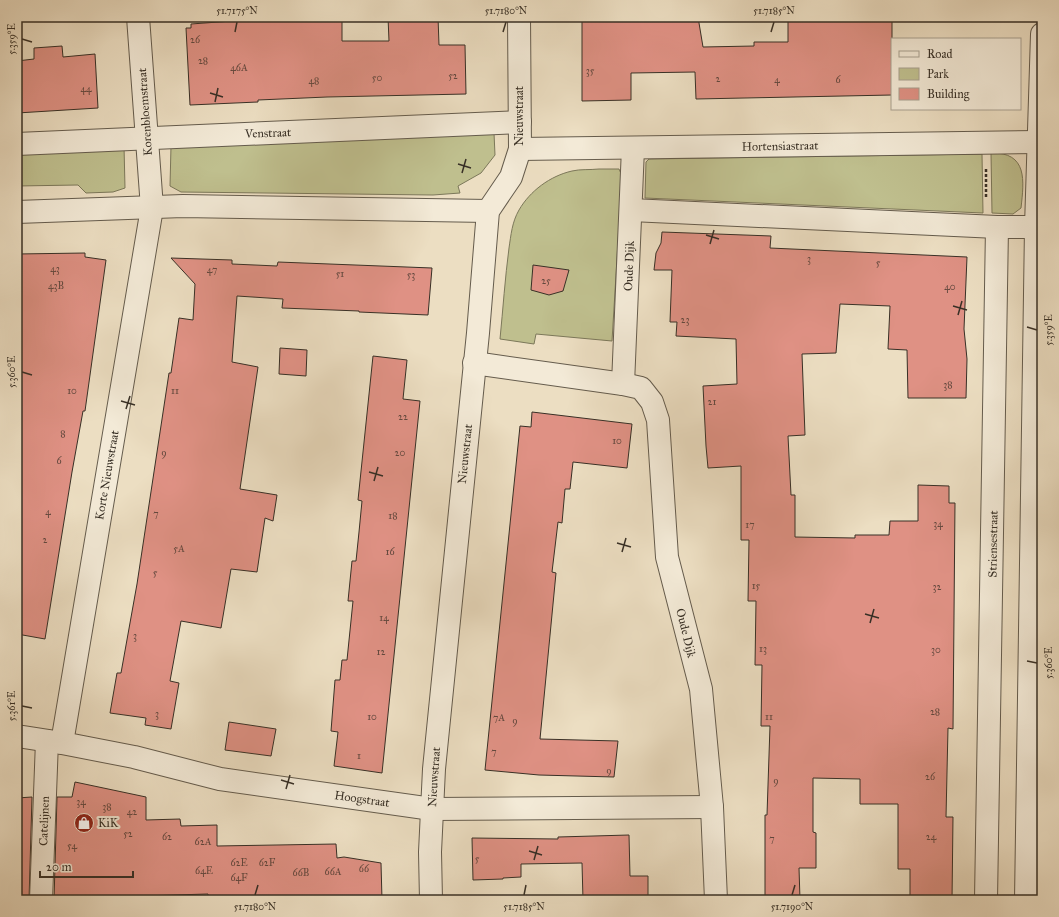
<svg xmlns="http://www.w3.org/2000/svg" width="1059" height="917" font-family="'IM FELL Great Primer',serif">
  <rect width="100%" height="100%" fill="#ecdec2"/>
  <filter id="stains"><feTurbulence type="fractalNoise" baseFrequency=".005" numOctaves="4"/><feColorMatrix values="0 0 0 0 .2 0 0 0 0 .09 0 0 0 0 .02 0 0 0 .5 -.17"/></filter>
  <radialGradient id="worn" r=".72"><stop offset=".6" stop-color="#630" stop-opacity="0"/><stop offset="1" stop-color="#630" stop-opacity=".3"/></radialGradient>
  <!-- green -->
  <g fill="#bfbf8e" stroke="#7c785a">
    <polygon points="494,133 495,155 481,173 458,186 460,193 433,195 181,192 170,186 171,146"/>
    <polygon points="124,146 125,188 113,192 86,193 78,185 17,186 17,150"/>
    <path d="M991,153c37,-1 33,28 30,55l-8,6 -21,-1z"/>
    <polygon points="982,154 983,213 645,198 646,162 649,159"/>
    <path d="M599,169h20l3,7 -10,165 -76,-7 -2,10 -34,-5c3,-30 5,-61 9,-91 2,-13 3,-26 10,-38 11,-19 31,-34 53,-39 8,-2 18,-1 27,-2z"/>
  </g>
  <!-- building -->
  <g fill="#df9184" stroke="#383026">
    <polygon points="232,17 342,17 342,41 389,41 388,17 438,17 439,45 465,45 466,94 327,97 258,100 258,102 190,105 186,28 191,28 191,24 232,21"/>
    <polygon points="582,17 698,17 703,47 754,46 754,42 788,42 788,17 892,17 892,95 696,99 695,72 631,73 631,100 582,101"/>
    <polygon points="62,46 63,57 95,54 98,108 17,113 17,61 34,59 34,48"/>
    <polygon points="662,232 771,236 770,248 967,257 964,329 967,359 966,398 908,398 907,350 888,349 890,306 840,304 836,353 802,354 805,435 788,436 791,495 795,495 795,537 855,538 855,535 889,535 890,521 918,521 918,485 949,486 949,503 955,503 953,729 948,728 946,817 953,817 952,900 910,900 910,869 898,869 898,804 860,804 860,779 813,778 813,832 816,833 816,868 799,868 800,900 765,900 765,815 767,815 770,726 761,726 762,665 755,665 756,601 748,601 749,540 741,540 741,466 708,468 706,446 703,386 737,384 736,339 676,336 677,322 670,322 672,270 654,270 656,253 661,243"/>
    <polygon points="85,253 85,257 106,260 85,411 83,411 72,472 45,639 17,634 17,254"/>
    <polygon points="171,258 232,260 232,264 277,266 278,262 432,268 428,315 359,312 359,311 282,308 283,299 237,296 232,362 258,367 240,489 277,495 273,521 265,518 257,572 231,569 221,628 181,621 170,681 179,683 171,729 145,725 146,718 110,713 117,673 121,673 137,584 169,373 171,373 179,318 193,320 195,284"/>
    <polygon points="533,265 569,270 563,291 549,295 531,290"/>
    <polygon points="280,348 307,350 306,376 279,374"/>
    <polygon points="373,356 407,360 403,399 420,401 382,773 334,766 338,732 331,731 335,680 340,680 342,660 347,660 353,601 348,601 352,561 356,561 359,532 362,501 358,500"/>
    <polygon points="532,412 632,424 627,468 573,462 570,489 565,489 562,523 558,522 552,572 556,573 540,739 618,741 614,777 539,775 485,770 520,426 531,427"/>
    <polygon points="229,722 276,729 271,756 225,750"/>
    <polygon points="75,782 146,797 146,820 180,819 181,826 217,825 217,846 336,844 337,858 344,857 381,863 382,900 208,900 208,894 141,896 141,900 54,900 57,797 72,797"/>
    <polygon points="32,797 29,900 17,900 17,798"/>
    <polygon points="629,835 630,876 648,876 648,900 583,900 582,863 521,864 521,877 503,878 503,879 473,880 472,838 558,839 558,837"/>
  </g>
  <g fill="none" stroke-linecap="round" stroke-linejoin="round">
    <defs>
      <g id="minor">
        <polyline points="17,144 520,122"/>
        <polyline points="520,149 1039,142"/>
        <polyline points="631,210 997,227"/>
        <polyline points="17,212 183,206 488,211"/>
        <polyline points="474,363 623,384 641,388 652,402 658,420 667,557 701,689 712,807 716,900"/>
        <polyline points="623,384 633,148"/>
        <polyline points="17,736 62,743 134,757 220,779 432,809 712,807"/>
        <polyline points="62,743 152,208 138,17"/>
        <polyline points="41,900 47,741"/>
        <polyline points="431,900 430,852 434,769 478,333 488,211 511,177 520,149 519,17"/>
        <polyline points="986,900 997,227 1036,227"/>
        <polyline points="1026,900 1036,227 1042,34"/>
      </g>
    </defs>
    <!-- minor casing -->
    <use href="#minor" stroke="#655c4d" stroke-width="24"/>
    <!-- path -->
    <polyline stroke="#383026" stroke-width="2.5" stroke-dasharray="3 2" stroke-linecap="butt" points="986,169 986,198"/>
    <!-- minor -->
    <use href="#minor" stroke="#f3ead7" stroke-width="22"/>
  </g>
  <!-- ticks -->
  <path fill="none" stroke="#383026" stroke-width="1.5" d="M235,32l2,-10M503,32l3,-10M771,32l3,-10M22,39l10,3M210,93l13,4M215,102l3,-14M458,164l13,4M462,173l4,-14M706,235l13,4M710,244l4,-14M953,306l14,4M958,315l4,-14M1027,327l10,3M22,372l10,3M121,401l14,4M126,409l4,-13M369,472l14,4M374,481l4,-14M617,543l14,4M622,552l4,-14M865,614l14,4M870,623l4,-14M1027,661l10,2M22,706l10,2M281,780l13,4M286,789l4,-14M529,851l13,4M534,860l4,-14M255,895l3,-10M524,895l2,-10M792,895l3,-10"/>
  <!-- icons -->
  <defs>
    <symbol id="shop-disc" viewBox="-11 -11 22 22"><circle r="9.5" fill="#8f2418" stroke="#f3ead7"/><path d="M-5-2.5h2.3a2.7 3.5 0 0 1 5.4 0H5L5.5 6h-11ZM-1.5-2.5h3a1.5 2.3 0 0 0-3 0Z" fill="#fff"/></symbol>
  </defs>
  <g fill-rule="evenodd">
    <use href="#shop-disc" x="73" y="812" width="22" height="22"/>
  </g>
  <g text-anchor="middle" stroke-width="4" stroke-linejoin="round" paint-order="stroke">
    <!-- number labels -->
    <g font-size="10" fill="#62483e">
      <text x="195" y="43">26</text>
      <text x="203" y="64">28</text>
      <text x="239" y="71">46A</text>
      <text x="590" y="74">35</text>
      <text x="453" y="79">52</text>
      <text x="377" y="81">50</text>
      <text x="718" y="82">2</text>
      <text x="777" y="83">4</text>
      <text x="838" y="83">6</text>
      <text x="314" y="84">48</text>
      <text x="86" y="92">44</text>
      <text x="809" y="262">3</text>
      <text x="878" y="266">5</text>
      <text x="55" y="272">43</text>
      <text x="212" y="273">47</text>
      <text x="340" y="277">51</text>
      <text x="411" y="278">53</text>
      <text x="546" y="284">25</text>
      <text x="56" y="289">43B</text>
      <text x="950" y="290">40</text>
      <text x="685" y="323">23</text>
      <text x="948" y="388">38</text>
      <text x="72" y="394">10</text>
      <text x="175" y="394">11</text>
      <text x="712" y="405">21</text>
      <text x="403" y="420">22</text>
      <text x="63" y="437">8</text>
      <text x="617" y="444">10</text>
      <text x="164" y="456">9</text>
      <text x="400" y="456">20</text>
      <text x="59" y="464">6</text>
      <text x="48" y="515">4</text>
      <text x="156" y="517">7</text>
      <text x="393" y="519">18</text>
      <text x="938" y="527">34</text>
      <text x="750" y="528">17</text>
      <text x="45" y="543">2</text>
      <text x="179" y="552">5A</text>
      <text x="390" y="555">16</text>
      <text x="155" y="576">5</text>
      <text x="756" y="589">15</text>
      <text x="937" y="590">32</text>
      <text x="384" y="621">14</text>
      <text x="135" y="639">3</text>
      <text x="763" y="652">13</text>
      <text x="936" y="653">30</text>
      <text x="381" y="655">12</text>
      <text x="935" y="715">28</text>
      <text x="157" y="717">3</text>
      <text x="372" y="720">10</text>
      <text x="769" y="720">11</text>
      <text x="499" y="721">7A</text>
      <text x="515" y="724">9</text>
      <text x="494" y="755">7</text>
      <text x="359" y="759">1</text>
      <text x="609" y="774">9</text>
      <text x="930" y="780">26</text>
      <text x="776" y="784">9</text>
      <text x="81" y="805">34</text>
      <text x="107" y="810">38</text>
      <text x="132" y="815">42</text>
      <text x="128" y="837">52</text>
      <text x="167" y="840">62</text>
      <text x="931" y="840">24</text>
      <text x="772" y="842">7</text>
      <text x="203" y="845">62A</text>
      <text x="72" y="849">54</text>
      <text x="477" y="862">5</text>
      <text x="239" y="866">62E</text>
      <text x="267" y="866">62F</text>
      <text x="364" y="872">66</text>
      <text x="204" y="874">64E</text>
      <text x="333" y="875">66A</text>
      <text x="301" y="876">66B</text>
      <text x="239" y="881">64F</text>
    </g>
    <!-- street labels -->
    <g font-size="12" fill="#383026" stroke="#f3ead7">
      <text transform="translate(145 112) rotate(-94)" y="4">Korenbloemstraat</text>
      <text transform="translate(519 116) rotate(-90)" y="4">Nieuwstraat</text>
      <text transform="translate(268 133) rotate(-2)" y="4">Venstraat</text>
      <text transform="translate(780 146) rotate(-1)" y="4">Hortensiastraat</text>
      <text transform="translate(629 266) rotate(-88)" y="4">Oude Dijk</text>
      <text transform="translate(465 454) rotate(-84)" y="4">Nieuwstraat</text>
      <text transform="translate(107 475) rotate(-80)" y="4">Korte Nieuwstraat</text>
      <text transform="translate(993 544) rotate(-89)" y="4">Striensestraat</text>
      <text transform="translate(686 633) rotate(76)" y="4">Oude Dijk</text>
      <text transform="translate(434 777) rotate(-86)" y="4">Nieuwstraat</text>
      <text transform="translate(362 799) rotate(8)" y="4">Hoogstraat</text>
      <text transform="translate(44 821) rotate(-88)" y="4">Catelijnen</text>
    </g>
    <!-- poi labels -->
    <g font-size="12" fill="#383026" stroke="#f3ead7" text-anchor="start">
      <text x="98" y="827">KiK</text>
    </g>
  </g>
  <!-- margin -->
  <rect width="1059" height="917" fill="none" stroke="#ecdec2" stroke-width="44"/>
  <!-- legend -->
  <rect x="891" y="38" width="130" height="72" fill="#f3ead7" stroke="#a8a090"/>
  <rect x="899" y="51" width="20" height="6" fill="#f3ead7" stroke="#a8a090"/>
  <text x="927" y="58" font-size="12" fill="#383026">Road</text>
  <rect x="899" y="68" width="20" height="12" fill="#bfbf8e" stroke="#a8a090"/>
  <text x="927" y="78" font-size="12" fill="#383026">Park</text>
  <rect x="899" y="88" width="20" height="12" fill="#df9184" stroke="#a8a090"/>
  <text x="927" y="98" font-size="12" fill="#383026">Building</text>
  <!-- scale -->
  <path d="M40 871v6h93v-6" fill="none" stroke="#383026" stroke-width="2"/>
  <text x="46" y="871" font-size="12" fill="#383026" stroke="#f3ead7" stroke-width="3" paint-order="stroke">20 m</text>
  <rect x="22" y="22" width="1015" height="873" fill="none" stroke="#383026" stroke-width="1.5"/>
  <g font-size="10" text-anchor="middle" fill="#383026">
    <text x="237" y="14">51.7175°N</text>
    <text x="506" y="14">51.7180°N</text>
    <text x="774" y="14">51.7185°N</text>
    <text transform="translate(11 39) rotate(-90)" y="4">5.359°E</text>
    <text transform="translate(1048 330) rotate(-90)" y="4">5.359°E</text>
    <text transform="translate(11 372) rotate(-90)" y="4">5.360°E</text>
    <text transform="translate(1048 663) rotate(-90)" y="4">5.360°E</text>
    <text transform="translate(11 706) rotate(-90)" y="4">5.361°E</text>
    <text x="255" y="910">51.7180°N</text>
    <text x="524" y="910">51.7185°N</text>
    <text x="792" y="910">51.7190°N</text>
  </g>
  <rect width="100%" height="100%" filter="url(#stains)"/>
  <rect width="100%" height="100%" fill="url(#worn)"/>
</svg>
